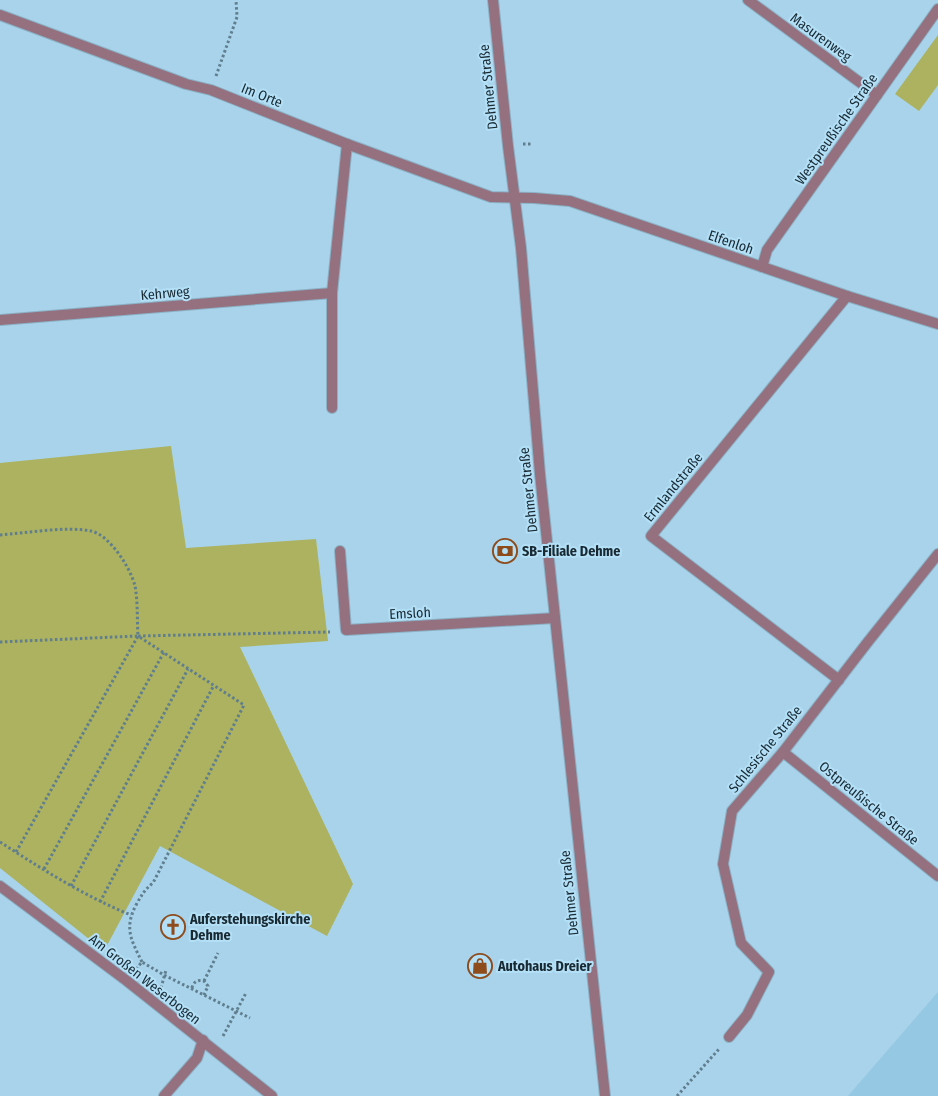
<svg xmlns="http://www.w3.org/2000/svg" width="938" height="1096" font-family="'Fira Sans Condensed',sans-serif">
  <rect width="100%" height="100%" fill="#a8d3ea"/>
  <!-- built -->
  <polygon fill="#95c8e3" points="938,992 938,1096 848,1096"/>
  <!-- green -->
  <g fill="#acb25f">
    <polygon points="938,35 938,85 919,111 895,94"/>
    <polygon points="171,446 186,548 316,539 328,641 240,647 353,884 327,936 160,846 104,951 0,868 0,463"/>
  </g>
  <g fill="none" stroke-linecap="round" stroke-linejoin="round">
    <defs>
      <polyline id="service" points="164,1096 197,1058 203,1040"/>
      <g id="minor">
        <polyline points="748,0 877,95"/>
        <polyline points="0,15 186,84 211,90 347,144 491,197 534,198 570,201 847,296 938,324"/>
        <polyline points="762,267 767,250 938,9"/>
        <polyline points="0,320 332,293"/>
        <polyline points="332,408 332,293 347,144"/>
        <polyline points="340,551 346,630 555,618"/>
        <polyline points="839,680 651,536 847,296"/>
        <polyline points="783,752 938,876"/>
        <polyline points="0,886 127,981 272,1096"/>
        <polyline points="729,1037 747,1015 769,972 741,943 723,864 732,811 783,752 867,643 938,554"/>
      </g>
      <polyline id="tertiary" points="493,0 508,146 521,248 540,474 605,1096"/>
    </defs>
    <!-- service casing -->
    <use href="#service" stroke="#8bb1c5" stroke-width="12"/>
    <!-- minor casing -->
    <use href="#minor" stroke="#8bb1c5" stroke-width="12"/>
    <!-- tertiary casing -->
    <use href="#tertiary" stroke="#8bb1c5" stroke-width="12"/>
    <!-- path -->
    <g stroke="#607e8e" stroke-width="3" stroke-dasharray="2.5 2.5" stroke-linecap="butt">
      <polyline points="216,76 237,17 236,0"/>
      <polyline points="523,144 531,144"/>
      <path d="M0,535c27,-2 65,-9 91,-4 19,4 40,38 44,55 3,16 2,34 3,50l-138,6"/>
      <path d="M0,842c42,27 84,54 131,73"/>
      <polyline points="16,852 138,636"/>
      <polyline points="44,869 164,652"/>
      <polyline points="71,886 188,669"/>
      <polyline points="100,902 214,685"/>
      <path d="M142,962c-11,-22 -18,-34 -6,-57 5,-9 9,-16 17,-22l91,-178 -106,-69 192,-4"/>
      <polyline points="136,969 142,962 164,975 250,1018"/>
      <polyline points="204,981 218,953"/>
      <polyline points="161,988 166,970"/>
      <path d="M192,988c1,-6 6,-9 12,-7l4,5 -4,9"/>
      <polyline points="223,1036 246,993"/>
      <polyline points="677,1096 719,1049"/>
    </g>
    <!-- service -->
    <use href="#service" stroke="#95707f" stroke-width="10"/>
    <!-- minor -->
    <use href="#minor" stroke="#95707f" stroke-width="10"/>
    <!-- tertiary -->
    <use href="#tertiary" stroke="#95707f" stroke-width="10"/>
  </g>
  <!-- icons -->
  <defs>
    <symbol id="bank-ring" viewBox="-11 -11 22 22"><circle r="9.5" fill="#b4e0f7" stroke="#8e4b1b" stroke-width="1.5"/><path d="M-6-4H6V4H-6ZM0-2.3a2.3 2.3 0 1 0 0 4.6a2.3 2.3 0 1 0 0-4.6Z" fill="#8e4b1b"/></symbol>
    <symbol id="church-ring" viewBox="-11 -11 22 22"><circle r="9.5" fill="#b4e0f7" stroke="#8e4b1b" stroke-width="1.5"/><path d="M-1.2-6h2.4v3.5h3.3v2.4h-3.3V6h-2.4V-.1h-3.3v-2.4h3.3Z" fill="#8e4b1b"/></symbol>
    <symbol id="shop-ring" viewBox="-11 -11 22 22"><circle r="9.5" fill="#b4e0f7" stroke="#8e4b1b" stroke-width="1.5"/><path d="M-5-2.5h2.3a2.7 3.5 0 0 1 5.4 0H5L5.5 6h-11ZM-1.5-2.5h3a1.5 2.3 0 0 0-3 0Z" fill="#8e4b1b"/></symbol>
  </defs>
  <g fill-rule="evenodd">
    <use href="#bank-ring" x="491" y="537" width="28" height="28"/>
    <use href="#church-ring" x="159" y="913" width="28" height="28"/>
    <use href="#shop-ring" x="466" y="952" width="28" height="28"/>
  </g>
  <g text-anchor="middle" stroke-width="4" stroke-linejoin="round" paint-order="stroke">
    <!-- street labels -->
    <g font-size="14" fill="#182932" stroke="#b4e0f7">
      <text transform="translate(821 37) rotate(36)" y="5">Masurenweg</text>
      <text transform="translate(488 87) rotate(-96)" y="5">Dehmer Straße</text>
      <text transform="translate(262 95) rotate(22)" y="5">Im Orte</text>
      <text transform="translate(836 129) rotate(-55)" y="5">Westpreußische Straße</text>
      <text transform="translate(731 242) rotate(19)" y="5">Elfenloh</text>
      <text transform="translate(165 293) rotate(-5)" y="5">Kehrweg</text>
      <text transform="translate(673 487) rotate(-51)" y="5">Ermlandstraße</text>
      <text transform="translate(528 490) rotate(-96)" y="5">Dehmer Straße</text>
      <text transform="translate(410 613) rotate(-3)" y="5">Emsloh</text>
      <text transform="translate(765 749) rotate(-51)" y="5">Schlesische Straße</text>
      <text transform="translate(869 803) rotate(39)" y="5">Ostpreußische Straße</text>
      <text transform="translate(569 893) rotate(-96)" y="5">Dehmer Straße</text>
      <text transform="translate(145 979) rotate(38)" y="5">Am Großen Weserbogen</text>
    </g>
    <!-- poi labels -->
    <g font-size="14" font-weight="bold" fill="#182932" stroke="#b4e0f7" text-anchor="start">
      <text x="522" y="556">SB-Filiale Dehme</text>
      <text x="190" y="924">Auferstehungskirche<tspan x="190" dy="16">Dehme</tspan></text>
      <text x="498" y="971">Autohaus Dreier</text>
    </g>
  </g>
</svg>
